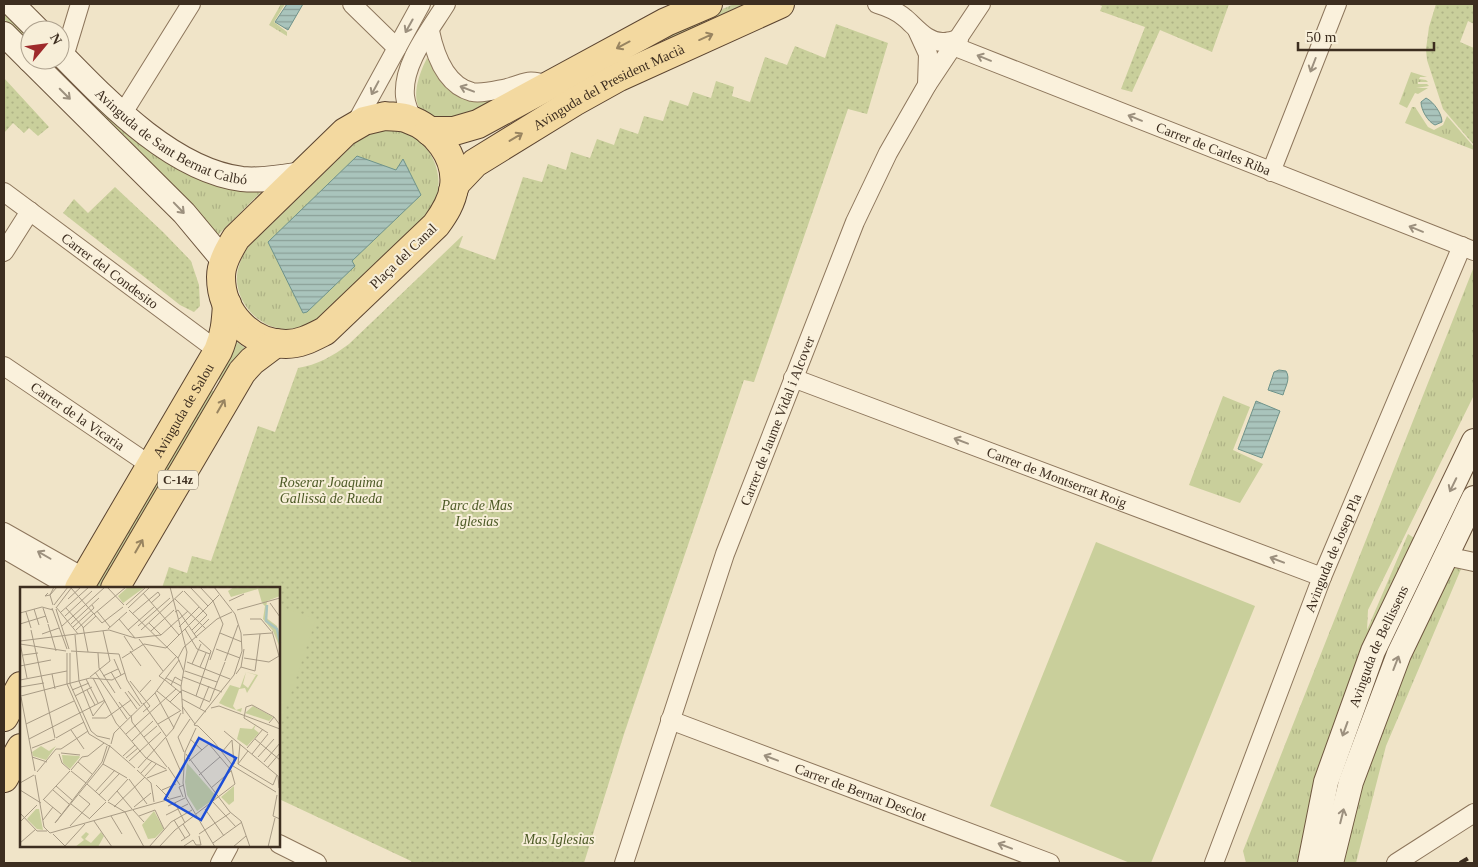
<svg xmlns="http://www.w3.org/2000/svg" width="1478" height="867" font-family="'Times New Roman',serif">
  <defs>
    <pattern id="grass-tufts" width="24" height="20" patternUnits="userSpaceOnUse" patternTransform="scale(1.25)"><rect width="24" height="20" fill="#c9cf9b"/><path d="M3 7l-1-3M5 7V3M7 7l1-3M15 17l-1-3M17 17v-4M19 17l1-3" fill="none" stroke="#aeb285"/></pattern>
    <pattern id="park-dots" width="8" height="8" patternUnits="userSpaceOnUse" patternTransform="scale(1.25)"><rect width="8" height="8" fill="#c9cf9b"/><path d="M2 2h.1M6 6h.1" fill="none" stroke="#aeb285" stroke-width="1.8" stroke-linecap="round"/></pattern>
    <pattern id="water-rules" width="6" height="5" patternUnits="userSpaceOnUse" patternTransform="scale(1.25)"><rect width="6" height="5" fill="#a9c4bc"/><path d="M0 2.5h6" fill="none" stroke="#8ba098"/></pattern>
  </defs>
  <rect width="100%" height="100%" fill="#f0e4c8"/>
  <!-- grass -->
  <g fill="url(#grass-tufts)">
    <polygon points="281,4 285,4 274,22 287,32 287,36 269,25"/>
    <polygon points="734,4 756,4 669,40 666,37 668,33"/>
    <polygon points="4,7 30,33 30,45 4,19"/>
    <path d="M427,58c4,5 8,16 13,23 14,17 38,20 58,19 -5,3 -10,8 -16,10 -7,2 -40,11 -45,10 -32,-8 -20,-42 -10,-62z"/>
    <polygon points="45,60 57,60 130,133 263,190 218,235 211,226"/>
    <polygon points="1411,72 1427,77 1420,77 1419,79 1426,80 1428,82 1418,82 1418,84 1427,84 1429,86 1416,88 1428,88 1418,94 1415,93 1407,108 1399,104"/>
    <polygon points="1412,107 1415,107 1428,127 1434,130 1443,125 1447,116 1474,147 1474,150 1405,123"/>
    <path d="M387,130c6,1 11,1 16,2 28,8 44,45 31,71 -2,4 -6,8 -9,13l-109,104c-10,5 -19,9 -29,9 -28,0 -52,-27 -50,-54 1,-11 6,-19 11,-28l108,-105 15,-9z"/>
    <polygon points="1473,269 1474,270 1474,395 1368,610 1367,630 1408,534 1461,569 1386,746 1356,863 1246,863 1243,851"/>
    <polygon points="234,340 248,350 225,383 213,376"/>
    <polygon points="207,387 219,395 104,588 90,588"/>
    <polygon points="1223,396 1250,407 1233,450 1263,464 1240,503 1189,485"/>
  </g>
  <!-- park -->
  <g fill="url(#park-dots)">
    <polygon points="1097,4 1229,4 1212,52 1160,30 1132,92 1121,89 1145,27 1100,11 1102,6"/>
    <polygon points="1436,4 1474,4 1474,24 1468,21 1460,42 1474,48 1474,145 1443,109 1427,60 1426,49 1429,27"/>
    <path d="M836,24l52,19 -21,71 -19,-5 -94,273 -10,-2 -120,354 -40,129h-173v-2l-132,-62v-211h-117l7,-21 18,6 5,-17 19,5 47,-135 17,6 23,-64c19,-3 35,-12 51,-24l113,-108h1l-4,11 36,13 28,-83 19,5 6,-18 18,6 5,-18 19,6 7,-19 17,6 6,-17 18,6 6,-18 19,5 7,-21 18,6 5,-14 18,6 5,-17 18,6 -2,9 18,6 15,-45 22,8 8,-19 30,12z"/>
    <polygon points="4,78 49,127 38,136 29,128 24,133 13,123 4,133"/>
    <polygon points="115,187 163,232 191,261 199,285 200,306 194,312 180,305 63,213 74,199 88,213"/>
  </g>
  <!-- pitch -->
  <g fill="#c9cf9b">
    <polygon points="1096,542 1255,606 1151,863 1130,863 990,806"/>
    <polygon points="279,606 316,619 279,729"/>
  </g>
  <!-- water -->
  <g fill="url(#water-rules)" stroke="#6f938a">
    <polygon points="287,4 303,4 288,30 275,22"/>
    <path d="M1426,98c8,4 16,16 16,24l-7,3c-7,-3 -14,-15 -14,-23z"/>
    <polygon points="357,156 396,170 403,159 421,195 352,261 355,266 307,312 303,313 268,242"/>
    <path d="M1279,370l7,1c5,8 -1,16 -3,24l-15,-5 6,-18z"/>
    <polygon points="1256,401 1280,411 1262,458 1238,449"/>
  </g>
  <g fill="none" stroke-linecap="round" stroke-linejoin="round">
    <defs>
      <g id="minor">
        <polyline points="352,4 397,48"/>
        <path d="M877,4c10,3 20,7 28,14 11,9 22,25 39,24 5,0 10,-2 15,-3"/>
        <polyline points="917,30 928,54 927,85"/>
        <path d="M430,31c5,24 15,54 42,61 11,2 24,-2 35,-4 19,-5 20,-10 41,-3"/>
        <path id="s1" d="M953,46l521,205"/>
        <polyline points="64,57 80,4"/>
        <polyline points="123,113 191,4"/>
        <path d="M414,122c-4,-8 -8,-17 -9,-26 -3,-32 25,-66 41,-92"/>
        <polyline points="353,128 421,4"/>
        <polyline points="1271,172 1337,4"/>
        <path id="s2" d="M4,192l214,159"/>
        <polyline points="4,252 30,211"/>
        <path id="s3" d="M4,366l146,99"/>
        <path id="s4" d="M793,378l529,199"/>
        <polyline points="4,532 85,578"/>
        <polyline points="4,549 71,588"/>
        <polyline points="1446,556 1474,562"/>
        <path id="s5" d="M670,720l380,143"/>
        <polyline points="279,844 317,863"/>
        <polyline points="220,863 229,846"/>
        <path id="s6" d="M624,863l101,-309 130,-332 33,-69 39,-68 54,-81"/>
        <path id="s7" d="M1214,863l108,-286 140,-331"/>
        <polyline points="1396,863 1474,813"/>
      </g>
      <g id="secondary">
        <polyline points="12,4 38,30"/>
        <polyline points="4,34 30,60"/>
        <path id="s8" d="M60,53c47,48 112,117 182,126 20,2 41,-2 60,-5"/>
        <polyline points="30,60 184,213 224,261"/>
        <path id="s9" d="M1310,863l16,-81 47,-131 101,-210"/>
        <polyline points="1331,863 1351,782 1399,654 1474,498"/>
      </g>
      <g id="primary">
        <path d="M385,116c7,1 16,0 23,3 27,9 50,38 46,68 -2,15 -10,27 -18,38l-111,106c-12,6 -24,13 -39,13 -36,0 -65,-31 -65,-67 0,-14 8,-27 15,-39l109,-106 19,-11z"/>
        <polyline points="429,131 454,131 478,124 666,22 708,4"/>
        <path id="s10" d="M453,191l3,-8 19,-20 99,-61 45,-25 161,-73"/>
        <path id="s11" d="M79,588l139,-237c7,-16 8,-30 9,-47"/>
        <polyline points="115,588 242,372 252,361 276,343"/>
        <polyline points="4,717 21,686"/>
        <polyline points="4,778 21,748"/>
      </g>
    </defs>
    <!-- minor casing -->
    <use href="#minor" stroke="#8d765c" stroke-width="20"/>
    <!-- secondary casing -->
    <use href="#secondary" stroke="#6f573f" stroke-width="26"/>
    <!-- primary casing -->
    <use href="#primary" stroke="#5b4430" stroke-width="30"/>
    <!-- minor -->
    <use href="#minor" stroke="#faf1dc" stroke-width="18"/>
    <!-- secondary -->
    <use href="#secondary" stroke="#faf1dc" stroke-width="24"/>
    <!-- primary -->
    <use href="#primary" stroke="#f3d9a0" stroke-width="28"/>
    <!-- rail -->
    <polyline stroke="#3d2e20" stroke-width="4" stroke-dasharray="9 9" stroke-linecap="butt" points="1460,863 1474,855"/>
  </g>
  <!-- one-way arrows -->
  <defs><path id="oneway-shaft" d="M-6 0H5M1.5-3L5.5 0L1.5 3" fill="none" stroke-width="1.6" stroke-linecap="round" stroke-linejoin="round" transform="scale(1.25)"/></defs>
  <g stroke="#9c907e">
    <use href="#oneway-shaft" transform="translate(409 26) rotate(119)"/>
    <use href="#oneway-shaft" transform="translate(984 58) rotate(-158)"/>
    <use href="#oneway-shaft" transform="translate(1313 65) rotate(111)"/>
    <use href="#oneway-shaft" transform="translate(375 88) rotate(118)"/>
    <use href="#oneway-shaft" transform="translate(467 89) rotate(-159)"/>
    <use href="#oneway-shaft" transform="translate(65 94) rotate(45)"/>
    <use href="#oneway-shaft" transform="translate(1135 118) rotate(-158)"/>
    <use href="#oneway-shaft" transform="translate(179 208) rotate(46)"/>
    <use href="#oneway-shaft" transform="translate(1416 229) rotate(-158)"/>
    <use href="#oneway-shaft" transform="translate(961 441) rotate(-159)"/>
    <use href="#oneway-shaft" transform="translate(1453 485) rotate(116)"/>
    <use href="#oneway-shaft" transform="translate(44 555) rotate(-150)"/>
    <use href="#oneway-shaft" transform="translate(1277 560) rotate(-159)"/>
    <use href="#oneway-shaft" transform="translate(1396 663) rotate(-69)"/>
    <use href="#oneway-shaft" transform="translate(1345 729) rotate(110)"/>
    <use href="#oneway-shaft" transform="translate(771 758) rotate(-159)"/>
    <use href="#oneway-shaft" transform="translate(1342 816) rotate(-76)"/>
    <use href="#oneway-shaft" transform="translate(1005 846) rotate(-159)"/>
  </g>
  <g stroke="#988460">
    <use href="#oneway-shaft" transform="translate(706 37) rotate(-24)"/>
    <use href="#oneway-shaft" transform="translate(623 45) rotate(152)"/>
    <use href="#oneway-shaft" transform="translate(516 137) rotate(-31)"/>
    <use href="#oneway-shaft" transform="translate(221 406) rotate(-60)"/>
    <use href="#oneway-shaft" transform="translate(139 546) rotate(-60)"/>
  </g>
  <g text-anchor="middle" stroke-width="4" stroke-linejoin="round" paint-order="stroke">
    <!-- shield labels -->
    <rect fill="#f7eed8" stroke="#756857" stroke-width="1" x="158" y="470.5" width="40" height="19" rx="4"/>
    <g font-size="12" font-weight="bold" fill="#3d2e20">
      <text x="178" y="484">C-14z</text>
    </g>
    <!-- street labels -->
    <g font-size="14" fill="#3d2e20" stroke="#f7eed8">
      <text dy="5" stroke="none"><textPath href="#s10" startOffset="190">Avinguda del President Macià</textPath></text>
      <text dy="5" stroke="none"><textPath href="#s8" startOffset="142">Avinguda de Sant Bernat Calbó</textPath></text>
      <text dy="5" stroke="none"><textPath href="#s1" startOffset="280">Carrer de Carles Riba</textPath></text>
      <text transform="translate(403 256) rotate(-44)" y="5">Plaça del Canal</text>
      <text dy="5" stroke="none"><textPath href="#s2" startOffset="132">Carrer del Condesito</textPath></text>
      <text dy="5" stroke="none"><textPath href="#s11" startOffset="206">Avinguda de Salou</textPath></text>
      <text dy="5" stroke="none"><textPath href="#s3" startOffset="89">Carrer de la Vicaria</textPath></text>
      <text dy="5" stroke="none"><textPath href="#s6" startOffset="468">Carrer de Jaume Vidal i Alcover</textPath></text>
      <text dy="5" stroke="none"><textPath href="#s4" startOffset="282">Carrer de Montserrat Roig</textPath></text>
      <text dy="5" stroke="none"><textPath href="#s7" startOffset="332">Avinguda de Josep Pla</textPath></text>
      <text dy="5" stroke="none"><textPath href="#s9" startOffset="228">Avinguda de Bellissens</textPath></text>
      <text dy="5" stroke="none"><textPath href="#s5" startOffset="204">Carrer de Bernat Desclot</textPath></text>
    </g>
    <!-- park labels -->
    <g font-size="14" font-style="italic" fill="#4d5a26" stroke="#f7eed8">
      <text x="331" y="487">Roserar Joaquima<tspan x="331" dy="16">Gallissà de Rueda</tspan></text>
      <text x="477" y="510">Parc de Mas<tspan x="477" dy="16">Iglesias</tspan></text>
      <text x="559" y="844">Mas Iglesias</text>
    </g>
  </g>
  <!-- overview -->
  <g transform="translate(20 587)">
    <rect width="260" height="260" fill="#f0e4c8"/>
    <path d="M214,0h46v9l-18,7 -4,-14 -27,8 -3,-6zM233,119l20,11 -4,4 -24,-8zM214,199v15l-5,4 -8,-8zM66,245l3,2 -4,5 6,4 10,-11 3,4 -6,11h-23l9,-7 -3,-3z" fill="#c9cf9b"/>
    <path d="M247,14l-2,16 12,9 3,22 -7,-17 -10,-12 2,-13 -3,-3z" fill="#c9cf9b"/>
    <path d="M108,0h17l-22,16 -5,-7zM236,137l-2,5 5,4 -12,13 -10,-7 3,-11 12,1zM21,159l8,5 7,-5 -10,14 -13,-4 -1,-4zM42,168l17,1 1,1 -10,12 -7,-6zM167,176l30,34 -20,14 -10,-16 -2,-13zM16,222h3l4,21 -6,-1 -10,-10zM134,224l10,18 -9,9 -7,1 -6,-14z" fill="#c9cf9b"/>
    <path d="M226,85l12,3 -11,18 -2,-5 -6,1 -6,17 3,4 6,-2 5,-14 -5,14 -1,4 -16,-6 -6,-3 11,-18 10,3zM226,85l10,3 -8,13 -5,-4z" fill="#c9cf9b" fill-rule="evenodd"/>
    <path fill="none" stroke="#a9c4bc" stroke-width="2.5" d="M247,18l-1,16 11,8 3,14"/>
    <path fill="none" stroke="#a89b85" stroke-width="1" d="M34,0l-4,8 7,-8M87,0l17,18M150,0l17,65 -6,34 2,28M170,0l18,19M180,0l13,14 10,23M51,1l31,35 21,-16M164,4l23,24 -15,15M28,6l-3,3 5,-1 3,10M123,6l36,42M48,12l13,-12M155,12l31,30M209,14l15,-7M131,16l9,-8 -2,-3M250,16l10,14M34,18l14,-18M106,18l20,-18M36,20l22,27M23,21l5,15M32,21l15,41M36,21l16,-21M46,21l17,19 5,25M108,21l22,-21M14,22l5,16M36,22l13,40M109,23l49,48M217,23l43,-12M77,24l13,16M6,25l5,16M41,25l28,-25M155,25l3,-2 19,28M0,26l22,-6 11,3M74,27l32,-27M112,27l26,-22M45,29l27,-25M99,32l16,19M230,32h11l10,12M129,36l12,12M0,37l26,-8M28,37l8,27M51,37l28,-26M42,39l43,-39M118,39l32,-28M53,40l21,-19 -2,-3M159,40l20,-20M63,41l13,-12M88,42l19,-17M165,42l12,20 13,5M11,43l24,108M56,43l18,-17M89,43l26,8 26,-3 27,-24M108,43l26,-23M121,43l42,-39M131,44l23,-21M200,46l22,9M22,47l17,-6M174,47l15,-15M55,48l4,46M223,48l29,-2M104,49l9,14M119,52l24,32M0,54l89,-11M0,56l7,35M0,57l46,7M146,61l53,-53M196,62l24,9M51,64l48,3 8,26 15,24M110,64l11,15M47,66v31l22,50 22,13 24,21M50,66v31l21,47 6,5 13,3M78,66l1,15 16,25M3,68l15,-2M102,71l22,-14 22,4M224,71l25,4 10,-6 -7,-25M94,72l7,16M190,73l13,-36M205,74l13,-36M167,75l43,17M172,77l9,-20M0,79l31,-6M180,80l6,-14M221,80l14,4 5,-37M165,84l32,11M75,85l32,47M91,85l10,17M164,85l-6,-14 6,-11 33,-28 15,-7M32,87l3,15M216,87l5,-7 3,-18M83,89l15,-7M70,90l20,-16 -7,-30M163,90l39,15M73,91l23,45 30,35 20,11M146,91l15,8M66,92l12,24M0,93l47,-9M145,93l-6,-4 18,-20M145,93l16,13M59,94l14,35M110,94l20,25 -7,6M151,98l4,-8 7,4M0,100l24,-4M52,103l17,-7M67,103l8,15M162,103l28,12M108,104l12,15M137,104l24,20M105,105l12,17M120,105l11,-12M135,106l19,35M1,109l69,-18 22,2 13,-7M55,109l17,-9M176,109l15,-45 -12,-11M1,110l14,74M162,112l24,13M190,114l15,-39M99,115l11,14M150,115l11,-11M123,116l23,33M162,119l13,18M180,121l9,-22M191,121l8,-2 61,23M111,128l1,7 35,45M73,129l12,-15M72,131h14l25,-18M249,136l5,-6 6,8M6,137l48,-23M138,137l22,-13M178,139l-4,-1 40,-50 8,-24 -1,-18 -6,-19 -21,-27M178,139l16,16M176,141l-11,24 -2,31 3,15 29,49M153,142l8,-16M51,143l13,19M204,144l54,45 1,12M248,146l-24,-15 2,-11 6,-2 22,12M106,147l50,-45M124,150l13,-11M158,150l12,-18M158,150l6,15M36,151l28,-16M146,151l15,34M9,152l76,-39M170,152l12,11M235,152l25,21M212,153l2,24M112,154l21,-20M194,155l19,24 43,26M91,157l3,-11 41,-40 24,-33M220,157l-2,20 35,21 4,-10M87,159l-5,16 -47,61 48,-59 7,-19M12,161l23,-9M227,161l16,-19M202,165l10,-12M41,166l19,2M39,167l3,9 8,7M166,167l44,58 11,9 9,26M232,167l16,-20M103,169l12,-11M12,170l15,5M62,170l6,-1 16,-13M238,170l16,-18M106,171l12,-10M109,174l32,-29M169,174l21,-18M58,175l14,12M244,175l16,-19M83,177l24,14M218,177l10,-13M148,180l12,18M248,180l12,-14M118,181l36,-40M51,183l11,-13M117,183l14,13 3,19M51,184l15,12M17,185l19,-23h5l27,-18M121,186l11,-12M15,188l9,52 6,6 131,-37M179,188l21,-18M125,189l11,-12M127,191l20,-8M109,192l18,25M0,196l14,-8M67,197l19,17M136,198l13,13M36,199l16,14M191,201l20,-17M0,203l21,13M33,203l16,14M142,203l14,-6M97,204l15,18M75,205l20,-22M79,208l21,-22M257,208l-4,21 7,3M163,210l-4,-10 5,-2M23,213l27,-29M24,213l17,14M88,214l20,-22M88,215l17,10 19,35M193,215l23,25M155,216l10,20M51,217l19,15M148,219l17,-8M94,220l31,-30M114,220l17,-14M185,222l19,27M113,223l11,12M0,226l17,18h10M176,227l39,-30 -4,-14 -22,-26M146,228l22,-11M91,229l11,18M119,229l16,-6 9,19M70,231l16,-16M23,233l10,-13M154,233l11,18M74,234l18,26M0,235l17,-17M50,239l20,-22 -11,-9M155,243l20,-15M33,247l12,12M179,247l31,-21M161,254l9,-6 -7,-11M0,256l16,-14M193,256l29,-21M164,259l9,-6 3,5h5l-2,-9M44,260l21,-23M129,260l22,-25 21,-12M139,260l16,-17M213,260l13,-11M248,260l7,-29"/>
    <path fill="#1d4ed8" fill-opacity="0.15" stroke="#1d4ed8" stroke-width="2.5" d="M179,151l37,20 -35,62 -36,-21z"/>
    <rect width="260" height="260" fill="none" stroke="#3d2e20" stroke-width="2.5"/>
  </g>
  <!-- border -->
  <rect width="1478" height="867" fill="none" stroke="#3d2e20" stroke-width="10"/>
  <!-- north arrow -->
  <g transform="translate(45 45) rotate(61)"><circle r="24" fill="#f7eed8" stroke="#ada18e"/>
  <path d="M0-4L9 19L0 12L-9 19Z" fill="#9e2a2b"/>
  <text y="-8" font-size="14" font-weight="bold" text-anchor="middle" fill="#3d2e20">N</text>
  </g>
  <!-- scale -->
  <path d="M1298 42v8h136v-8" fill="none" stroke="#3d2e20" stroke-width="2.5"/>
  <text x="1306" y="42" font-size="15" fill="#3d2e20" stroke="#f7eed8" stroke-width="4" paint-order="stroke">50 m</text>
</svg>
